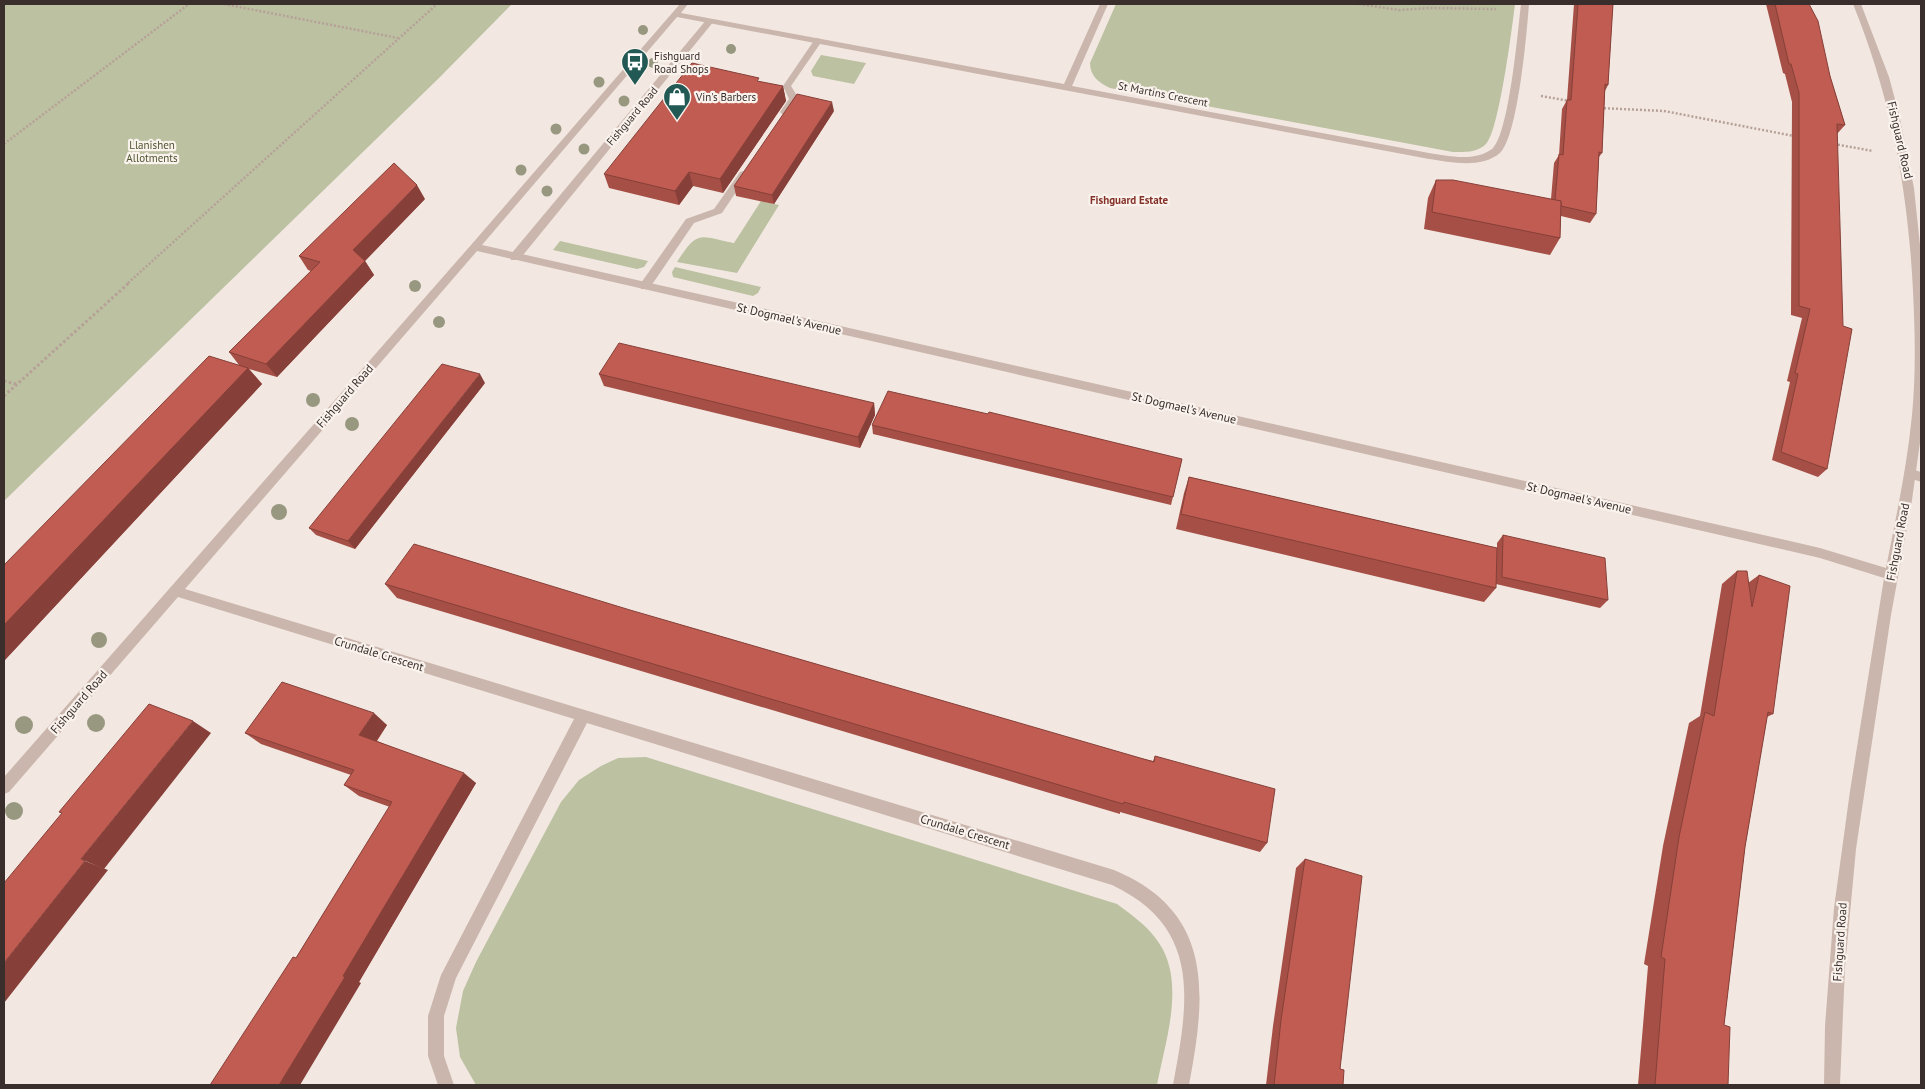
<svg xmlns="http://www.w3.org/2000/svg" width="1925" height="1089" font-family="'PT Sans',sans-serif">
  <rect width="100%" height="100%" fill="#f2e8e1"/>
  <!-- green -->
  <g fill="#bbc1a1">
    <polygon points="4,4 512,4 439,78 4,501"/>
    <path d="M1116,4h399c-3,24 -16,127 -29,140 -9,9 -22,8 -33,8l-343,-64c-11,-5 -20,-12 -20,-25z"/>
    <polygon points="821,55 866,63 854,84 813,76 811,71"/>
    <path d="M761,201l18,4 -42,68 -60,-11c21,-33 22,-26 57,-19z"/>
    <polygon points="560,241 648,261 644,267 637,269 553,250"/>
    <polygon points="675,267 761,287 758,293 753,296 673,277 672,272"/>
    <path d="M646,757l471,147c15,11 32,23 42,39 27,40 6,99 -2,142h-681l-16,-28 -4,-29 7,-37 13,-29 85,-160 18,-22 22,-14 17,-8z"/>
  </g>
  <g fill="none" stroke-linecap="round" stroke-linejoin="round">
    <!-- path-far1 -->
    <g stroke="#b6a097" stroke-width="2.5" stroke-dasharray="2 2" stroke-linecap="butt">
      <polyline points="224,4 398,38"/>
      <polyline points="1359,4 1399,10 1429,8 1496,9"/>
      <polyline points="1541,96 1570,101"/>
      <polyline points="1600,108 1664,111 1794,136"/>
      <polyline points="4,144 189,4"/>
      <polyline points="1834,144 1873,151"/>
      <polyline points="128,283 437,4"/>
    </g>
    <!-- path -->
    <g stroke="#b6a097" stroke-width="3" stroke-dasharray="2.5 2.5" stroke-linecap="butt">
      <polyline points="4,381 16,384"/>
      <polyline points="4,396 130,282"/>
    </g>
    <!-- service -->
    <g fill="#cab6ad" fill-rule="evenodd">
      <polygon points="707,19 714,21 519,260 511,260 510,257 511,254"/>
      <polygon points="818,38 822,41 791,86 799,99 788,114 782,114 780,112 789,99 783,86 815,39"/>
      <polygon points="743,171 748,174 722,213 694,223 649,289 641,289 640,286 641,283 686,219 714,209 740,172"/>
      <polygon points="1911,469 1921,472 1921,482 1907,477 1905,474 1907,471"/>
    </g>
    <!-- minor -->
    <path fill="#cab6ad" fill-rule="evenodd" d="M680,4h8l-7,9 383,71 36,-80h8l-36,82 357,67c19,3 46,9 63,-4 17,-14 26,-119 29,-145h8c-2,27 -11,132 -29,149 -19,16 -50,9 -71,6l-752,-142 -195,228 1308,296 30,7 66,20c10,-51 21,-101 26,-153 4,-41 3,-83 1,-124 -5,-102 -22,-193 -60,-287h8l28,73 10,37 15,74 7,67v180l-9,65 -21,115 -35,234 -11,118 -5,118h-16l1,-59 9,-118 16,-117 34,-213 -64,-20 -30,-7 -1313,-300 -292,338 929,281c101,42 92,125 75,215h-16c15,-82 30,-157 -61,-200l-525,-162 -131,255 -12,38v40l10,29h-16l-10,-29v-40l13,-41 133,-256 -396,-122 -169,195 -5,2v-17l467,-532z"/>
  </g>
  <!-- trees -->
  <g fill="#989880">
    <circle cx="643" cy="30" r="5"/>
    <circle cx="731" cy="49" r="5"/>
    <circle cx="653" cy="63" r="5"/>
    <circle cx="599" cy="82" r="5.5"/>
    <circle cx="624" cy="101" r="5.5"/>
    <circle cx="556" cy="129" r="5.5"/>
    <circle cx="584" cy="149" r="5.5"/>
    <circle cx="521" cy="170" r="5.5"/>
    <circle cx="547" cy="191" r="5.5"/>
    <circle cx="415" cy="286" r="6"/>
    <circle cx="439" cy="322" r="6"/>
    <circle cx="313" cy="400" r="7"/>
    <circle cx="352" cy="424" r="7"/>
    <circle cx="279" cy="512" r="8"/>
    <circle cx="99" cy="640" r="8"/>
    <circle cx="96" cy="723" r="9"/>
    <circle cx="24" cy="725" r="9"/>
    <circle cx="14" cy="811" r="9"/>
  </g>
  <!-- wall -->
  <g fill="#a54f46">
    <polygon points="1574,4 1613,4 1608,85 1605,91 1602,153 1599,157 1596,214 1590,223 1561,216 1560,238 1550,255 1424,229 1428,198 1436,180 1551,199 1554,163 1559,155 1562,109 1567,100"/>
    <polygon points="1766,4 1809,4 1830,76 1845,125 1837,134 1827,469 1818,477 1772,460 1790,382 1787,381 1802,318 1791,315 1792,102 1785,74 1783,73"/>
    <polygon points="760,82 783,86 786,101 723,193 693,186 679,205 609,188 604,174"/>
    <polygon points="834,111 774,204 736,196 734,186"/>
    <polygon points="425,199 365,261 374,275 277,377 249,369 262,384 4,661 4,565 239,365 229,352 311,271 308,270 299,256"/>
    <polygon points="599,374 874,403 875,415 860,448 604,386"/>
    <polygon points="485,383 355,549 316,535 309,528"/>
    <polygon points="872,425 1182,459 1171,505 873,434"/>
    <polygon points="1189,477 1497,548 1497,543 1503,535 1608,600 1600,608 1496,584 1496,588 1484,602 1176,529 1184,493"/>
    <polygon points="1737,571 1748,583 1759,575 1773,714 1767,717 1745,847 1724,1025 1728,1085 1638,1085 1648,966 1644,964 1663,846 1689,723 1700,716 1722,584"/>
    <polygon points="385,584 1153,761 1155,756 1267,843 1260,852 1120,812 1120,814 397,598"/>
    <polygon points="387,725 377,741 476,783 359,982 361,983 296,958 390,807 359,796 344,785 351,775 261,744 245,733"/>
    <polygon points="1305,859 1343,1085 1266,1085 1273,1026 1296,868"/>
  </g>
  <!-- shaded-wall -->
  <g fill="#864039">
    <polygon points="783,86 786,101 723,193 720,179"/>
    <polygon points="832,102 834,111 774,204 772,195"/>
    <polygon points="689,172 693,186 679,205 675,191"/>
    <polygon points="417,185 425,199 362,264 353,250"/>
    <polygon points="365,261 374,275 277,377 266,364"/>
    <polygon points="248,368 262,384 4,661 4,625"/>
    <polygon points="480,374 485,383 355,549 348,541"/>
    <polygon points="874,403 875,415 860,448 858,437"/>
    <polygon points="374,713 387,725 373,746 359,735"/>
    <polygon points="193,721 211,733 104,869 81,859"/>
    <polygon points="464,773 476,783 359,982 361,983 300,1085 279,1085 343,976"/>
    <polygon points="85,861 108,870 4,1003 4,963"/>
  </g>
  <!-- building -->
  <g fill="#c05c51" stroke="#864039">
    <polygon points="1578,4 1613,4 1608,85 1605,84 1602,153 1599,152 1596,214 1561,206 1561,201 1555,200 1559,154 1563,155 1567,100 1571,100"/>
    <polygon points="1775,4 1809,4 1818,21 1830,76 1845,125 1837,124 1843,326 1852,329 1827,469 1781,452 1798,374 1795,373 1810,309 1799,306 1799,93 1791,64 1789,64"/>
    <polygon points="692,63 759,78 757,81 783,86 720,179 689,172 675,191 604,174"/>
    <polygon points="797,94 832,102 772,195 734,186"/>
    <polygon points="394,163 417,185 353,250 365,261 266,364 229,352 320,262 299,256"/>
    <polygon points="1436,180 1453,180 1561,201 1560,238 1432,212"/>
    <polygon points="619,343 874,403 858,437 599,374"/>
    <polygon points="209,356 248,368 4,625 4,565"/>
    <polygon points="442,364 480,374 348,541 309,528"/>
    <polygon points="888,391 988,414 989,412 1182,459 1173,497 872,425"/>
    <polygon points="1189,477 1497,548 1496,588 1181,514"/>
    <polygon points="1503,535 1605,558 1608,600 1502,577"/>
    <polygon points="414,544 630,610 1154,762 1155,756 1275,789 1267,843 1124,802 1123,804 385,584"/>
    <polygon points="1737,571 1747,571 1752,607 1759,575 1790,586 1773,714 1768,712 1745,847 1724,1025 1730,1027 1728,1085 1655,1085 1665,959 1661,957 1679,837 1705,712 1714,716"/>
    <polygon points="282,682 374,713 359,735 464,773 343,976 345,977 279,1085 210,1085 293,957 296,958 392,802 344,785 354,770 245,733"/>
    <polygon points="149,704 193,721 81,859 85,861 4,963 4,883 62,813 59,812"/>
    <polygon points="1305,859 1362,876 1340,1069 1344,1070 1343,1085 1274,1085 1281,1020"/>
  </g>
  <!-- icons -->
  <defs>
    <symbol id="bus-pin" viewBox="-11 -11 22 30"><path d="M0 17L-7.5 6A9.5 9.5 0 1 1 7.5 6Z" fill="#225955" stroke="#faf2ed"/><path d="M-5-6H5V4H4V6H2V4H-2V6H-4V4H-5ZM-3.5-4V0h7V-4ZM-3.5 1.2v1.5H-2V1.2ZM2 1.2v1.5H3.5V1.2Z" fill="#fff"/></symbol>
    <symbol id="shop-pin" viewBox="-11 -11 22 30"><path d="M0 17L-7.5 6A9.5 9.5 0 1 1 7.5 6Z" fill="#225955" stroke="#faf2ed"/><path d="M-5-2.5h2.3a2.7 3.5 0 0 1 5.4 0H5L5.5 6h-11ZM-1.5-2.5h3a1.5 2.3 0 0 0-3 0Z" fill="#fff"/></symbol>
  </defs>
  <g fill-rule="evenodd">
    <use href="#bus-pin" x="619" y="46" width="32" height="43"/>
    <use href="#shop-pin" x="661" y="81" width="32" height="43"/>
  </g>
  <g text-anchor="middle" stroke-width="4.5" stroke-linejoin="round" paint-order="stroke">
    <!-- far-poi labels -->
    <g font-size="11" fill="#392e2b" stroke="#faf2ed" text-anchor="start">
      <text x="654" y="60">Fishguard<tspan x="654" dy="13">Road Shops</tspan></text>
      <text x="696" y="101">Vin's Barbers</text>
    </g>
    <!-- far-street labels -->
    <g font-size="11" fill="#392e2b" stroke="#faf2ed">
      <text transform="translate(1163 94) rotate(11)" y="4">St Martins Crescent</text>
      <text transform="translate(632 116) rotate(-50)" y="4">Fishguard Road</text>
    </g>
    <!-- far-park labels -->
    <g font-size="11" fill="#4e5630" stroke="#faf2ed">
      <text x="152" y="149">Llanishen<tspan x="152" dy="13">Allotments</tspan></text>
    </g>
    <!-- far-neighbourhood labels -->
    <g font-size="11" font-weight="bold" fill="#843128" stroke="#faf2ed">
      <text x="1129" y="204">Fishguard Estate</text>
    </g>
    <!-- street labels -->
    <g font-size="12" fill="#392e2b" stroke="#faf2ed">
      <text transform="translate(1900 140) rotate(77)" y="4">Fishguard Road</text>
      <text transform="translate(789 319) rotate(13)" y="4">St Dogmael's Avenue</text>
      <text transform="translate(345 396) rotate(-49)" y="4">Fishguard Road</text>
      <text transform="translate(1184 408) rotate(13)" y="4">St Dogmael's Avenue</text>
      <text transform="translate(1579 498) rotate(13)" y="4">St Dogmael's Avenue</text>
      <text transform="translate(1898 542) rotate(-79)" y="4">Fishguard Road</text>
      <text transform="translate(379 654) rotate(17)" y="4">Crundale Crescent</text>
      <text transform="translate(79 702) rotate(-49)" y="4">Fishguard Road</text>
      <text transform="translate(965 832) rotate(17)" y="4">Crundale Crescent</text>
      <text transform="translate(1840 942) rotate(-86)" y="4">Fishguard Road</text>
    </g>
  </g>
  <!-- border -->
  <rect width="1925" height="1089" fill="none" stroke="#392e2b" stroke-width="10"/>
</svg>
